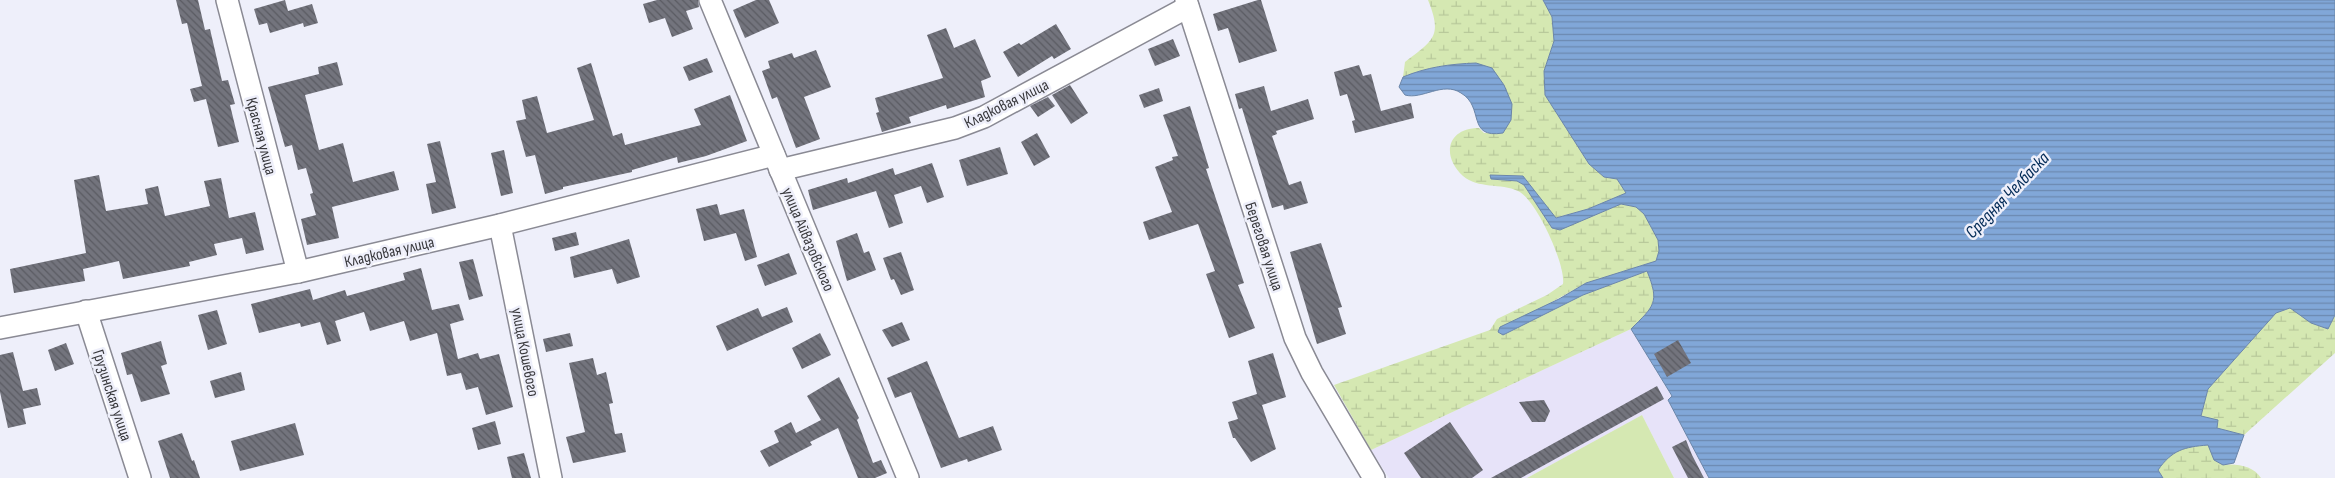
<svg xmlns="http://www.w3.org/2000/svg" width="2335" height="478" font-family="'Sofia Sans Condensed',sans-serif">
  <defs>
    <pattern id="wetland-marsh" width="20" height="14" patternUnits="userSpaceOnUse" patternTransform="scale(1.25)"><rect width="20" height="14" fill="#d5e8b2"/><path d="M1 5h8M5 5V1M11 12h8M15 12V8" fill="none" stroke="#b8c89a"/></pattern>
    <pattern id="water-rules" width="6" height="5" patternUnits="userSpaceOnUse" patternTransform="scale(1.25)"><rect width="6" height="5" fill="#81a7d8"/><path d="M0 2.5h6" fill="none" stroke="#6b89b0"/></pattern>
    <pattern id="building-back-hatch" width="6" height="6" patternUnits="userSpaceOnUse" patternTransform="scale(1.25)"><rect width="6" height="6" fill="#73747d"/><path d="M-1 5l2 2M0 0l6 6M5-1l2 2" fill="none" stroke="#5a5b62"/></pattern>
  </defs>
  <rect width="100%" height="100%" fill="#eeeffa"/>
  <!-- commercial -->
  <polygon fill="#e7e3f9" points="1631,329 1672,397 1668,400 1709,478 1674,478 1642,415 1527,478 1389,478 1371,450"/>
  <!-- grass -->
  <polygon fill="#d5e8b2" points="1642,415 1674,478 1527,478"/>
  <!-- wetland -->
  <g fill="url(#wetland-marsh)">
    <path d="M1428,0h115l9,17 2,24 -10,30 1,24 44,69 15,13 13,2 9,14 -38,16 -33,9 -32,-42 -33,-1 1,4 26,2 7,4 28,43 7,2 62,-26 15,3 8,7 14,26 1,11 -3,10 -70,22 -88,49 5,3 80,-40 64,-24c13,32 7,35 -16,58l-260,121 -37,-65 156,-55 7,-11 50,-24 16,-11c3,-19 -27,-85 -45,-93 -17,-8 -40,-2 -55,-15 -22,-20 -16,-48 16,-48l5,5h18l9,-13 -35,-57c-26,1 -49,4 -73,14l2,-15c28,-22 38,-25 23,-62z"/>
    <polygon points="2290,308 2311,323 2328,329 2335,315 2335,353 2244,435 2216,428 2201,416 2208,389 2276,313"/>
    <path d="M2208,444l15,21c13,-2 31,1 38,13h-98l-5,-8c14,-21 26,-23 50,-26z"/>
  </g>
  <!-- water -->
  <g fill="url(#water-rules)" stroke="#6b86a9">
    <path d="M1543,0h792v315l-7,14 -17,-6 -21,-15 -14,5 -68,76 -7,27 17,4 -1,8 27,7 -10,28 -11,2 -9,-5 -6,-15c-24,2 -36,5 -50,25l5,8h-454l-41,-78 4,-4 -41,-67c23,-23 29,-26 16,-58l-64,24 -80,40 -5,-3 2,-5 59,-28 27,-16 70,-22 3,-10 -1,-11 -14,-26 -8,-7 -15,-3 -61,26 -8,-2 -28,-43 -7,-4 -26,-2 -1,-4 33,1 33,42 32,-9 38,-16 -9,-14 -13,-2 -15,-13 -44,-69 -1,-24 10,-30 -2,-24z"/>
    <path d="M1476,63l16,5 12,17 8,19 -1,16 -8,13c-37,6 -18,-26 -42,-40 -18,-12 -39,7 -56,2l-6,-8 4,-10c24,-10 47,-13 73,-14z"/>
  </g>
  <!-- building -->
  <g fill="url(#building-back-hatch)">
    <polygon points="176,0 198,0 205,30 210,29 222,81 228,80 235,104 230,105 239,142 218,147 206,99 194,102 190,89 202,86 187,23 182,24"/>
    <polygon points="285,0 288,11 312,4 318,23 304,27 303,23 270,33 267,23 259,25 254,9"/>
    <polygon points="657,0 698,0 699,7 686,11 693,29 672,37 665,18 649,23 643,4"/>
    <polygon points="756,0 769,0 779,23 745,38 733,10"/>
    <polygon points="1258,0 1261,0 1277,51 1239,63 1228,28 1218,31 1213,14"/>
    <polygon points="1056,24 1071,49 1054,59 1052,56 1018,77 1003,52 1019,43 1021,45"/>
    <polygon points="946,28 954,48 975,39 991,77 981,81 985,97 947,109 946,105 909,117 911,123 882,132 876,113 879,112 875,98 943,78 927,35"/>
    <polygon points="1173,39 1180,56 1155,66 1148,49"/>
    <polygon points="816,50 831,87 804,97 820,139 796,148 777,97 772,99 762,71 770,68 768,61 792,53 794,58"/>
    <polygon points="707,58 713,72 689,81 683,67"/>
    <polygon points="337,62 343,85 305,95 319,150 343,143 353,182 394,171 399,190 332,207 339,238 307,245 301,219 316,215 310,194 313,193 306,168 298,170 292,145 285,147 268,87 319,74 318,67"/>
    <polygon points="591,63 613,136 622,133 625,145 701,125 694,109 730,95 747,141 706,156 678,163 677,157 632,170 632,172 563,187 563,189 545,194 535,155 526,157 516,121 526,119 522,100 537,96 547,133 594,120 577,68"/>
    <polygon points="1359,65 1363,76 1371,74 1381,111 1411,103 1414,118 1355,133 1352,121 1355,120 1347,94 1340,96 1334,72"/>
    <polygon points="1070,85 1088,113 1071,124 1052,95"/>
    <polygon points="1264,86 1271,111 1308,99 1314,119 1276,131 1277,134 1272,136 1289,185 1301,181 1308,203 1284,210 1283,205 1272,208 1242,108 1239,109 1235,94"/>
    <polygon points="1159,88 1163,101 1144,108 1139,95"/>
    <polygon points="1048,97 1055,106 1038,117 1030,106"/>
    <polygon points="1190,106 1209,168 1206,169 1244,283 1238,285 1255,328 1229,338 1206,274 1215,271 1198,224 1149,240 1143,222 1172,212 1155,167 1173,160 1172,157 1178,156 1163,115"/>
    <polygon points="1037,133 1050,157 1034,166 1021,142"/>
    <polygon points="440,141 456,208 432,214 426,184 436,182 427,144"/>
    <polygon points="1000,147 1008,174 967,186 959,160"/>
    <polygon points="504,150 513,193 501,196 491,153"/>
    <polygon points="932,163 944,197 927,203 921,186 894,195 903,223 889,228 876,191 813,210 808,190 847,178 848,183 893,168 895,175"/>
    <polygon points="99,175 106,211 148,204 145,189 158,186 165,216 210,206 204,181 221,178 229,218 255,212 264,250 246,254 242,238 214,244 217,255 189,262 190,266 123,279 119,261 83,269 85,281 14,293 10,269 86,253 74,180"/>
    <polygon points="717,204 720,215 744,209 757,257 745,261 736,233 704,241 696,209"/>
    <polygon points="576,232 579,245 555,251 552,238"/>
    <polygon points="857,233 864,253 869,251 876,270 847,281 836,241"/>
    <polygon points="629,239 640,277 617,284 612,269 574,278 570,257"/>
    <polygon points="1321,243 1342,307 1338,308 1346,334 1317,344 1290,252"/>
    <polygon points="901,252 914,290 901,295 894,279 891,280 883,258"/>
    <polygon points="789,253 797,274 765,286 757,265"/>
    <polygon points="473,259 483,296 469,300 459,262"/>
    <polygon points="421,268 432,310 459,304 464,320 450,324 458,359 478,353 480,359 499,354 513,407 486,415 478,387 466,390 461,373 447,376 437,333 410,341 404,321 370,331 364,312 335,321 341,341 327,345 320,322 301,327 300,323 259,333 251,304 310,289 313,300 345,290 347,296 405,280 403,273"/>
    <polygon points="787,307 793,322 727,351 716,326 758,308 762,317"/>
    <polygon points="217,310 227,344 208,350 198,315"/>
    <polygon points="902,322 910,340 892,347 882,330"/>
    <polygon points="570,333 573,346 546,352 543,339"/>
    <polygon points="820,333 831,355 802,369 792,348"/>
    <polygon points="1678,340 1691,363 1667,377 1654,354"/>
    <polygon points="161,341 167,364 161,366 170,394 141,402 132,374 127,375 121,353"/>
    <polygon points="66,343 74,364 55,371 48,350"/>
    <polygon points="13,352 23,391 37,388 41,405 23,409 26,424 8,428 0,392 0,355"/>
    <polygon points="1273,353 1286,397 1262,405 1276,449 1251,462 1235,438 1233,438 1228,422 1238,419 1232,402 1257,394 1248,361"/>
    <polygon points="593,358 597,375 606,372 613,403 609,404 615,434 622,433 626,452 573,463 566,437 585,432 569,363"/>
    <polygon points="927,361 959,438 993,426 1002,450 968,462 967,459 941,468 911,392 895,398 887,378"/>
    <polygon points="241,372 245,390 215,398 210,381"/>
    <polygon points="839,377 859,418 857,420 873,463 881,460 887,473 875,478 858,478 838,428 810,442 812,445 769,467 760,451 779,442 774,431 791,422 796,433 821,420 807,396"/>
    <polygon points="1657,386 1664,399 1521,478 1491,478"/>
    <polygon points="1544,400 1550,411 1545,422 1532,422 1519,402"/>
    <polygon points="495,421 501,444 478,450 472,428"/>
    <polygon points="1450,422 1483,470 1472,478 1421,478 1404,453"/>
    <polygon points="295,423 304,455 240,471 231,441"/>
    <polygon points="182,433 192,461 194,460 200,478 170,478 158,441"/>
    <polygon points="1686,440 1692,455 1704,478 1688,478 1672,447"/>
    <polygon points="524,453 531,478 512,478 507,457"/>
  </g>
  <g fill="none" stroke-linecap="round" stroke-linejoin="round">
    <defs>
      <g id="minor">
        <polyline points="227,0 298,272"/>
        <polyline points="710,0 908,478"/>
        <polyline points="1186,0 1295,338 1312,373 1374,478"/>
        <polyline points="780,170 955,128 984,117 1188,7"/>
        <polyline points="500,225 551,478"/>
        <polyline points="86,311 140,478"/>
        <polyline points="0,328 298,272 500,225 774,155"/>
      </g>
    </defs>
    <!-- minor casing -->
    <use href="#minor" stroke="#8a8a94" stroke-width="24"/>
    <!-- minor -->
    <use href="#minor" stroke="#fff" stroke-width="21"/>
  </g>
  <g text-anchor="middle" stroke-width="5" stroke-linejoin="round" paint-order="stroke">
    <!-- street labels -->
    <g font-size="16" fill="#38383c" stroke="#eeeffa">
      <text transform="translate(1006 103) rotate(-26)" y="6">Кладковая улица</text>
      <text transform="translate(262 136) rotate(75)" y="6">Красная улица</text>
      <text transform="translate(809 239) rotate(67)" y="6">улица Айвазовского</text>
      <text transform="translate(1265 246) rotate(72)" y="6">Береговая улица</text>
      <text transform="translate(389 251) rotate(-13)" y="6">Кладковая улица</text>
      <text transform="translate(526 352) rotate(79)" y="6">улица Кошевого</text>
      <text transform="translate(113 395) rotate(72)" y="6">Грузинская улица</text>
    </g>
    <!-- water labels -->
    <g font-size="18" font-style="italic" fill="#012955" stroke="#eeeffa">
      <text transform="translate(2007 195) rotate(-46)" y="6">Средняя Челбаска</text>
    </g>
  </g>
</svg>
